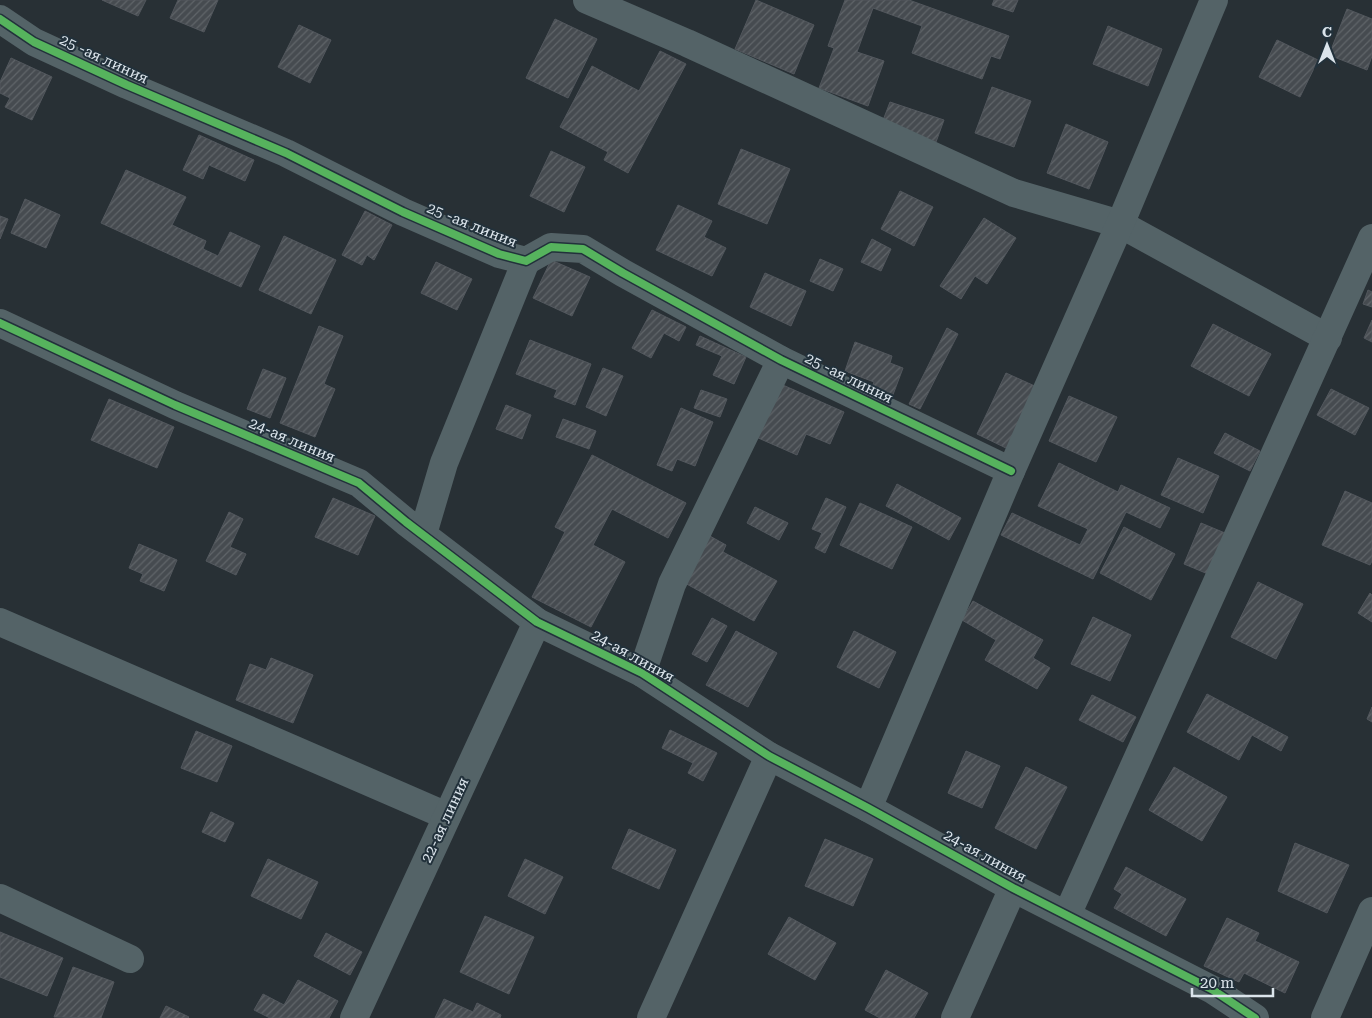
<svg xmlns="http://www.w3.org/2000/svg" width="1372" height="1018" font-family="'Roboto Serif',serif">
  <defs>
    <pattern id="building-hatch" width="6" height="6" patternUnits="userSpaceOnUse" patternTransform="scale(1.25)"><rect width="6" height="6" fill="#464b50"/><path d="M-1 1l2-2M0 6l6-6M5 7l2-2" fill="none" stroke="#606569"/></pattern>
  </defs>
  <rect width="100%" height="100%" fill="#283035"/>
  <!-- building -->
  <g fill="url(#building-hatch)" stroke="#52575d">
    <polygon points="102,0 146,0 138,16"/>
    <polygon points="178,0 218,0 204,32 170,18"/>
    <polygon points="756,0 814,25 794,74 735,49"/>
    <polygon points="845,0 909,0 1009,36 1000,59 991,56 982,79 912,53 922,26 873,8 857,52 884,61 868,106 819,88 834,48 828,46"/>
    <polygon points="994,0 1018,0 1013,12 992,5"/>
    <polygon points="1347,9 1372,19 1372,56 1367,70 1329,55"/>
    <polygon points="555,19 597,39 568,98 526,78"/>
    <polygon points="299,25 331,40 310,83 278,67"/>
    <polygon points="1108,26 1162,49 1148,86 1093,64"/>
    <polygon points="1277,40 1318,60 1300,97 1259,77"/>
    <polygon points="660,51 686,64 628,173 604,160 608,152 560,127 592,66 639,91"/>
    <polygon points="11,58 52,77 32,120 5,107 10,98 0,93 0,82"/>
    <polygon points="992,87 1031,101 1014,147 975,133"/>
    <polygon points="890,102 944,120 936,142 882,123"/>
    <polygon points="1066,124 1108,142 1089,189 1047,173"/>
    <polygon points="199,135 254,160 245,181 209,165 203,179 183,170"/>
    <polygon points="741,149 790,169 767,224 718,204"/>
    <polygon points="551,151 585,167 564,212 530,196"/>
    <polygon points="126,170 186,197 172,225 206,241 203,249 218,256 230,232 260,246 241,287 101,223"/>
    <polygon points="900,191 933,207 914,246 881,229"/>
    <polygon points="25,199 60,215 46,248 11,233"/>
    <polygon points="678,205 712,221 704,237 726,248 712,276 656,250"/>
    <polygon points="365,211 392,225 374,260 367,255 362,265 342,255"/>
    <polygon points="0,216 8,219 0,239"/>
    <polygon points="984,218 1016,238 987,284 975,276 961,299 940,286"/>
    <polygon points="284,236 336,260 311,314 259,290"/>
    <polygon points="872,239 891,249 881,271 861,262"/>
    <polygon points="820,259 843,269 833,291 810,281"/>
    <polygon points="551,260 590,277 572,316 533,298"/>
    <polygon points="436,262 472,279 457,310 421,293"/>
    <polygon points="765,273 806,291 791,326 750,307"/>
    <polygon points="1368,290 1372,292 1372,307 1363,304"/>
    <polygon points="652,310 686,327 679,341 664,333 651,358 632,348"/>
    <polygon points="1372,320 1372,342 1364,338"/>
    <polygon points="1213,324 1271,354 1249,396 1191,366"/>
    <polygon points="319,326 343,336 324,384 335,389 315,437 280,423"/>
    <polygon points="947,328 958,334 920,409 909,404"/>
    <polygon points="700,336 746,357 734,384 713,375 722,356 696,345"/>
    <polygon points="530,340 591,364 575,405 554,397 557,390 516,374"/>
    <polygon points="855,342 892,356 890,363 903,368 891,400 870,393 874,382 845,371"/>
    <polygon points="603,368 623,376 606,416 586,407"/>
    <polygon points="263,369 286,378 270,418 247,409"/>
    <polygon points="1006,373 1037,387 1008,449 977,434"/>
    <polygon points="776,382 844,412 830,444 806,434 797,455 756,437"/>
    <polygon points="1331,389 1369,408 1355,435 1317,415"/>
    <polygon points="701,390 727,399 720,417 694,408"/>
    <polygon points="1069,396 1117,417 1096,462 1049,441"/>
    <polygon points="109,399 174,427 157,468 91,440"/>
    <polygon points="506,405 531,415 522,439 496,429"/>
    <polygon points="681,408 713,422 695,466 677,459 672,471 657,465"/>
    <polygon points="563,419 596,431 589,449 556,437"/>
    <polygon points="1225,433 1260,451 1250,471 1214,453"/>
    <polygon points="592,455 686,503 668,538 612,509 593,545 625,562 591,627 532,597 565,532 555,527"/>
    <polygon points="1178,458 1219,476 1203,513 1161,495"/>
    <polygon points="1059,463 1118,492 1121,485 1170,508 1160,528 1126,512 1093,579 1001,535 1012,513 1080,545 1088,529 1038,506"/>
    <polygon points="897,484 961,518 949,540 886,506"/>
    <polygon points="1345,491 1372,503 1372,561 1370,565 1322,545"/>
    <polygon points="333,498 375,516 358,555 315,537"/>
    <polygon points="826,498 846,507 825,553 815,548 822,533 812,529"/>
    <polygon points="860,503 912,527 892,569 840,545"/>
    <polygon points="755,507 788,523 779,540 747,523"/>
    <polygon points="229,512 243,519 230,547 246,554 236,575 206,561"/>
    <polygon points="1201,523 1225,533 1208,574 1184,564"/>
    <polygon points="1124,527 1175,554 1151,600 1100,573"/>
    <polygon points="708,535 726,545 723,552 777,581 754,621 683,582"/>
    <polygon points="139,544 177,560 164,591 140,581 143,574 129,568"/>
    <polygon points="1258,582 1303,604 1276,659 1231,637"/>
    <polygon points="1370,593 1372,595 1372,622 1358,613"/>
    <polygon points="973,601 1043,640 1033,658 1050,668 1037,689 985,660 996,640 962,620"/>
    <polygon points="1093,617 1131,635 1110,681 1071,664"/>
    <polygon points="712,618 727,626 707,662 692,654"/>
    <polygon points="736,631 777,653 748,707 706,685"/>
    <polygon points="854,631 896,652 879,688 837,667"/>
    <polygon points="271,658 313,675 293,723 236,700 250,664 266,670"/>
    <polygon points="1207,694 1288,737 1281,751 1252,735 1239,760 1187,732"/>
    <polygon points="1092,695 1136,717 1123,742 1079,720"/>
    <polygon points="1372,707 1372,722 1367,719"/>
    <polygon points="670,730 717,753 703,781 688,773 693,763 662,748"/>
    <polygon points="196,731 232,746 217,782 181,768"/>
    <polygon points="966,751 1000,766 982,808 948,793"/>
    <polygon points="1026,767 1067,787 1036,849 995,828"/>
    <polygon points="1174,767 1227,797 1202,841 1149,810"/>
    <polygon points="211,812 234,823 225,842 202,832"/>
    <polygon points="629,829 676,850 659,889 612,868"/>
    <polygon points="825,839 873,859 853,906 805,886"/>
    <polygon points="1295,843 1349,865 1327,913 1278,891"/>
    <polygon points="268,859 318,882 301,919 251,896"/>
    <polygon points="525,859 563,877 545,914 508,896"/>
    <polygon points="1126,867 1186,899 1166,936 1114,908 1122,894 1114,889"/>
    <polygon points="485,916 534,937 509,994 460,972"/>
    <polygon points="789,917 836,943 815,980 768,954"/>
    <polygon points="1227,918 1259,933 1255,941 1299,962 1285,993 1244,973 1239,982 1204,966"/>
    <polygon points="0,932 63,958 47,996 0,977"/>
    <polygon points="326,933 362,952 350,975 314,956"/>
    <polygon points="73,967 114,982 101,1018 54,1017"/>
    <polygon points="886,970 928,993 914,1018 880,1018 865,1010"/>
    <polygon points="298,980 338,1001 329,1018 270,1018 254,1010 263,994 284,1005"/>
    <polygon points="444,999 473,1012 477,1003 501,1015 500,1018 435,1018"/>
    <polygon points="166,1006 189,1017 188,1018 160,1018"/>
  </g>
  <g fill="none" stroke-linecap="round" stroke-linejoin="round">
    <!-- minor -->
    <g stroke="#546367" stroke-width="28">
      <polyline points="587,0 687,43 1014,193 1120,224 1328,338"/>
      <polyline points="0,19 34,42 127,85 286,153 403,212 499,254 526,261 551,247 583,249 623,273 781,360 1011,471"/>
      <polyline points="0,323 175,405 359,483 406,522 537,622 642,673 769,756 868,808 1013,888 1213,990 1255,1018"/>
      <polyline points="423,534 444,463 526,261"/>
      <polyline points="0,622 447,816"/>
      <polyline points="642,673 672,584 781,360"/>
      <polyline points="868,808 1011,471 1124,215 1214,0"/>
      <polyline points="0,898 130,959"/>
      <polyline points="1067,915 1372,238"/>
      <polyline points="354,1018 537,622"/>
      <polyline points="651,1018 769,756"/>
      <polyline points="955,1018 1013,888"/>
      <polyline points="1325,1018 1372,911"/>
    </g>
    <defs>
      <g id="cycleway">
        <polyline points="0,19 34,42 127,85 286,153 403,212 499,254 526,261 551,247 583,249 623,273 781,360 1011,471"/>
        <polyline points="0,323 175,405 359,483 406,522 537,622 642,673 769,756 868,808 1013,888 1213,990 1255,1018"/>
      </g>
    </defs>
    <!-- cycleway casing -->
    <use href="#cycleway" stroke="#22313b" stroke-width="11"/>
    <!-- cycleway -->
    <use href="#cycleway" stroke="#56b35d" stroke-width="8"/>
  </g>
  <g text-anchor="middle" stroke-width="4" stroke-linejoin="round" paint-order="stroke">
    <!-- street labels -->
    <g font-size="15" fill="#dbe4eb" stroke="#22313b">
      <text transform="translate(104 59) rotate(25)" y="5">25 -ая линия</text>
      <text transform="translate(472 225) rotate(22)" y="5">25 -ая линия</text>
      <text transform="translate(849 378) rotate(26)" y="5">25 -ая линия</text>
      <text transform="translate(292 440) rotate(23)" y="5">24-ая линия</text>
      <text transform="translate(633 656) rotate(29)" y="5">24-ая линия</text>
      <text transform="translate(445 820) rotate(-65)" y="5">22-ая линия</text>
      <text transform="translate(985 856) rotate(29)" y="5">24-ая линия</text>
    </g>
  </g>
  <!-- north arrow -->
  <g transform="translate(1327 45)" stroke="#22313b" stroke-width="4" paint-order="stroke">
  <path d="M0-4L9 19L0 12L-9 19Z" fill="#dbe4eb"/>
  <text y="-8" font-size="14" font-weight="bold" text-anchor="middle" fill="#dbe4eb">С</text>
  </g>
  <!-- scale -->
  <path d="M1192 988v8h81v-8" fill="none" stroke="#dbe4eb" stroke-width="2.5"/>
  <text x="1200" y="988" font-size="15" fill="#dbe4eb" stroke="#22313b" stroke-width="4" paint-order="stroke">20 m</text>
</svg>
